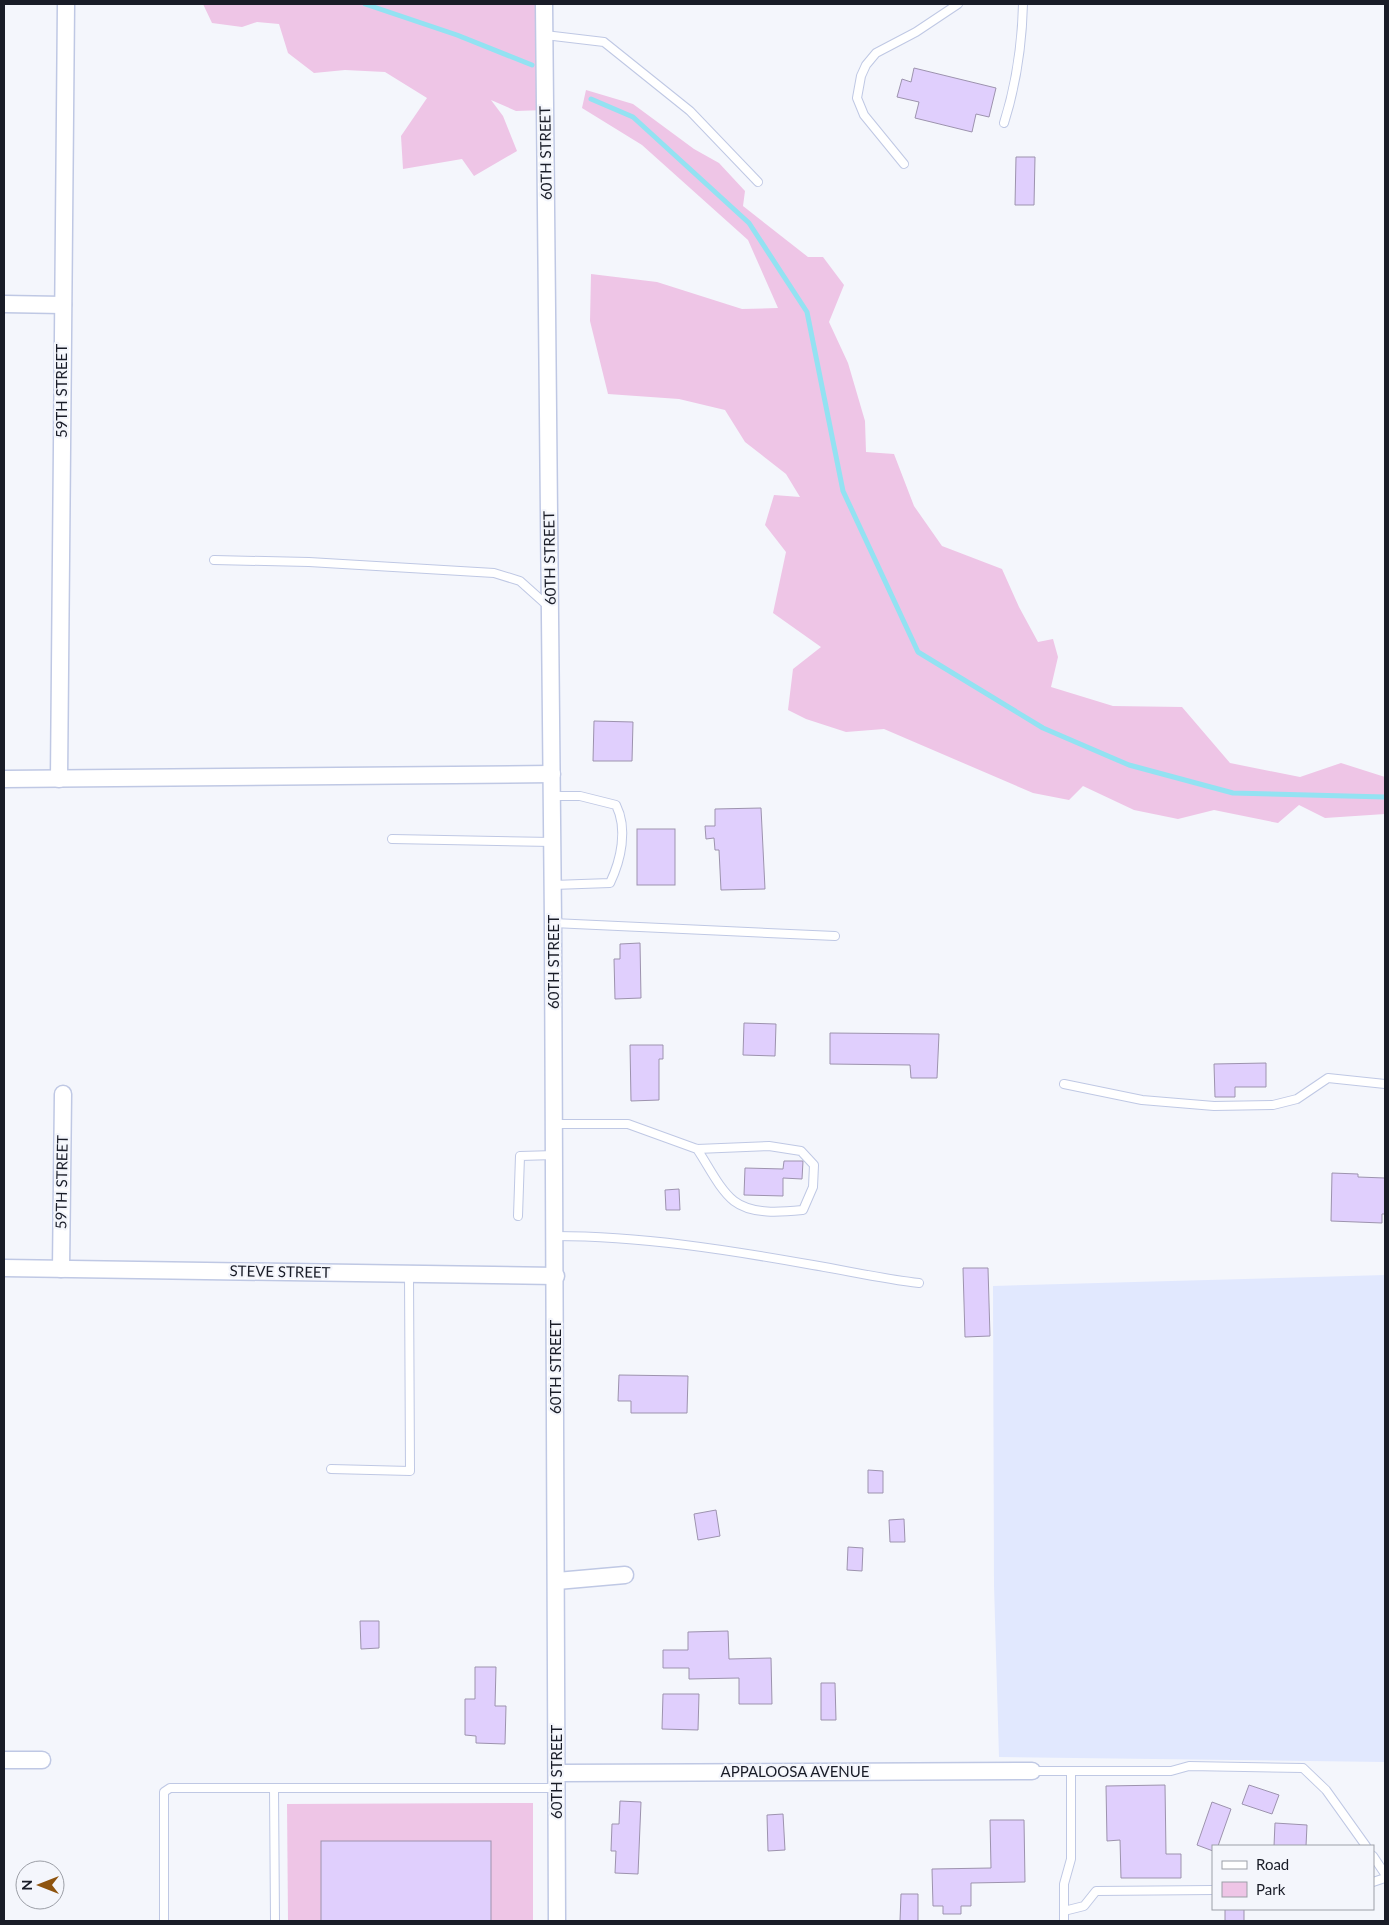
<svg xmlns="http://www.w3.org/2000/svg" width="1389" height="1925" font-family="Lato,sans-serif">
  <rect width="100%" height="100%" fill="#f4f6fc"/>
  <!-- built -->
  <polygon fill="#e1e8fe" points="1385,1275 1385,1762 999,1757 994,1585 993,1286"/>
  <!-- green -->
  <g fill="#eec5e6">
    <polygon points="203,4 544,4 545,110 516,111 491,100 503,116 517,151 474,176 462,159 403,169 401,136 427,98 385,72 345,70 314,73 288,53 279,24 257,22 242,27 212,23"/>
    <polygon points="586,90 633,104 694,149 719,163 745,191 743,206 808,257 823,257 844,285 829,322 848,363 865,421 866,452 894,454 914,506 942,546 1002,569 1019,607 1038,642 1053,639 1058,657 1051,687 1113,706 1182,707 1230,763 1300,777 1341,763 1385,777 1385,814 1325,818 1299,805 1278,823 1214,810 1178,819 1134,810 1083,786 1069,800 1033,793 884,729 846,732 806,719 788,710 793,669 821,647 773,613 786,552 765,525 774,495 800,497 786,474 745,442 725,410 679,399 608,394 590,321 591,274 657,282 742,309 778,308 748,240 642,145 582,108"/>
    <polygon points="533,1803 533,1921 288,1921 287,1804"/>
  </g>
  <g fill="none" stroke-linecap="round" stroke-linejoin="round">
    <!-- stream -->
    <g stroke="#93e2f2" stroke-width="5">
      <polyline points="365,4 457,35 532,65"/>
      <polyline points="591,99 633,117 749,223 807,312 843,491 918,652 1043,728 1129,765 1233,793 1385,797"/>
    </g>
  </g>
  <!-- building -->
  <g fill="#e0cffd" stroke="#9d93ae">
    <polygon points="914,68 996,88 989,117 976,114 972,132 915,118 919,102 897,97 902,79 911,82"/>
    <polygon points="1016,157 1035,157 1034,205 1015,205"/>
    <polygon points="594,721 633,722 632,761 593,761"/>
    <polygon points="761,808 765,889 721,890 719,850 715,850 714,838 706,839 705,826 715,826 715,809"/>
    <rect x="637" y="829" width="38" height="56"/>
    <polygon points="640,943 641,998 615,999 614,959 620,959 620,944"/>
    <polygon points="744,1023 776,1024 775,1056 743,1055"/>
    <polygon points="830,1033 939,1034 937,1078 911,1078 910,1065 830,1064"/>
    <polygon points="630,1045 663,1045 663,1059 659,1059 659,1100 631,1101"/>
    <polygon points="1266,1063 1266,1087 1235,1087 1235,1097 1215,1097 1214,1064"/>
    <polygon points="784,1161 803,1161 802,1179 783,1178 783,1196 744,1195 745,1168 783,1169"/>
    <polygon points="1332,1173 1358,1174 1358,1177 1385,1178 1385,1214 1382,1214 1382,1223 1331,1221"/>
    <polygon points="679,1189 680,1210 666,1210 665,1190"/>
    <polygon points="963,1268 988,1268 990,1336 965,1337"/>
    <polygon points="619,1375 688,1376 687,1413 631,1413 631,1401 618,1401"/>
    <polygon points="868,1470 883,1471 883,1493 868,1493"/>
    <polygon points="716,1510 720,1536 698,1540 694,1514"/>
    <polygon points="904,1519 905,1542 890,1542 889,1520"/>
    <polygon points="848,1547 863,1548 862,1571 847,1570"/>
    <polygon points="360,1621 379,1621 379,1648 361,1649"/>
    <polygon points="728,1631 729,1659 771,1658 772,1704 739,1704 739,1678 689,1679 689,1668 663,1668 663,1650 688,1650 688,1632"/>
    <polygon points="475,1667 496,1667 495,1706 506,1706 505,1744 476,1743 476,1736 465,1735 465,1699 475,1699"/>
    <polygon points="821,1683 835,1683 836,1720 821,1720"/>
    <polygon points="663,1694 699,1694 698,1730 662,1729"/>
    <polygon points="1165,1785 1166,1854 1181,1854 1181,1878 1121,1878 1120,1840 1107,1841 1106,1786"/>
    <polygon points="1249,1785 1279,1795 1272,1814 1242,1804"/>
    <polygon points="620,1801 641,1802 638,1874 615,1873 616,1851 611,1851 612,1824 619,1824"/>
    <polygon points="1212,1802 1231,1809 1218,1846 1213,1846 1213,1851 1197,1845"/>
    <polygon points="783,1814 785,1850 768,1851 767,1815"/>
    <polygon points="990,1820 1024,1820 1025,1882 971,1883 971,1906 961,1906 961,1914 943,1914 943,1906 933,1906 932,1869 991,1868"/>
    <polygon points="1275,1823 1307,1825 1306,1846 1274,1846"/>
    <rect x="321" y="1841" width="170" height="80"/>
    <polygon points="901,1894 918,1894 918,1921 900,1921"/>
    <rect x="1225" y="1909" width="19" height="12"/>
  </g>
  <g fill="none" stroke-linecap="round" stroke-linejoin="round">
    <defs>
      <g id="service">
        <polyline points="545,35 604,42 690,111 758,182"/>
        <path d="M1004,123c12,-38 18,-79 19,-119"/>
        <polyline points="904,164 864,115 857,98 861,76 866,65 876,53 916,32 958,4"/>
        <polyline points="214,560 309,562 494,573 520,581 549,607"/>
        <path d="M552,796h28l36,9c12,24 5,55 -6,78l-57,2"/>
        <polyline points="392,839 553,842"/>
        <polyline points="553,923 835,936"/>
        <polyline points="1064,1084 1142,1100 1214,1106 1273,1105 1297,1099 1328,1078 1385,1084"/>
        <path d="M555,1124h73l69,25 72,-3 32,5 13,14 -1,22 -10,23c-21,2 -51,5 -69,-9 -15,-12 -26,-36 -37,-52"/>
        <polyline points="518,1216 520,1156 555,1155"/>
        <path d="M555,1236c86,0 174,14 258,29 36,6 70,14 106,18"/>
        <polyline points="331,1469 410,1471 409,1274"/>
        <polyline points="1032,1771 1171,1771 1189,1766 1303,1768 1326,1790 1366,1846"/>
        <polyline points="274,1788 275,1921"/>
        <polyline points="1373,1856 1385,1874"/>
        <polyline points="1373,1882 1385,1878"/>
        <polyline points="1064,1911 1084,1906 1096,1891 1213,1890"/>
        <polyline points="164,1921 164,1792 170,1788 557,1788"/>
        <polyline points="1064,1921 1064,1884 1071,1859 1071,1772"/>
      </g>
      <g id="minor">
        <polyline points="544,4 553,923 557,1921"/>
        <polyline points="4,304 63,305"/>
        <polyline points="4,779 552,774"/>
        <polyline points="59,779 66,4"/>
        <polyline points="4,1268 556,1276"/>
        <polyline points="61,1269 63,1094"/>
        <polyline points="557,1581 625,1575"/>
        <polyline points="4,1760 42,1760"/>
        <polyline points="557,1773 1032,1771"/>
      </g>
    </defs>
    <!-- service casing -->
    <use href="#service" stroke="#bfc8e4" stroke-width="10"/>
    <!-- minor casing -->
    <use href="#minor" stroke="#bfc8e4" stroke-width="19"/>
    <!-- service -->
    <use href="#service" stroke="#fff" stroke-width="8"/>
    <!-- minor -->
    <use href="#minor" stroke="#fff" stroke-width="16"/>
  </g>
  <g text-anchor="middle" stroke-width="4.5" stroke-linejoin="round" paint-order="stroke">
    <!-- street labels -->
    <g font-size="15" fill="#191c27" stroke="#f4f6fc">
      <text transform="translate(546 153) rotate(-91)" y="5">60TH STREET</text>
      <text transform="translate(62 391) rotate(-90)" y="5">59TH STREET</text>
      <text transform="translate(550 558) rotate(-91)" y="5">60TH STREET</text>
      <text transform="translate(554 962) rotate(-90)" y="5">60TH STREET</text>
      <text transform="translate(62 1182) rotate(-89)" y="5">59TH STREET</text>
      <text transform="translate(280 1272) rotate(1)" y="5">STEVE STREET</text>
      <text transform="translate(556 1367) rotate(-90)" y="5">60TH STREET</text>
      <text transform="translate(557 1772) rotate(-90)" y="5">60TH STREET</text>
      <text x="795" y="1777">APPALOOSA AVENUE</text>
    </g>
  </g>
  <!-- border -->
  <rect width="1389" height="1925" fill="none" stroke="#191c27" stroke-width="10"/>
  <!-- legend -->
  <rect x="1212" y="1845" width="162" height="65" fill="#f4f6fc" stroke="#9c9fa7"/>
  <rect x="1222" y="1861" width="25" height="8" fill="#ffffff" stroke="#9c9fa7"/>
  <text x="1256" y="1870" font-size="15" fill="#191c27">Road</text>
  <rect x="1222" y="1882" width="25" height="15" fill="#eec5e6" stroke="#9c9fa7"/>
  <text x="1256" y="1895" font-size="15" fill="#191c27">Park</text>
  <!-- north arrow -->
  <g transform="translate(40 1885) rotate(270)"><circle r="24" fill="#f4f6fc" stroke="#9c9fa7"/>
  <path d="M0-4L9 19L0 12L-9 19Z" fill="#8e540f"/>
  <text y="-8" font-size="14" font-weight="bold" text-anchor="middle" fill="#191c27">N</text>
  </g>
</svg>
